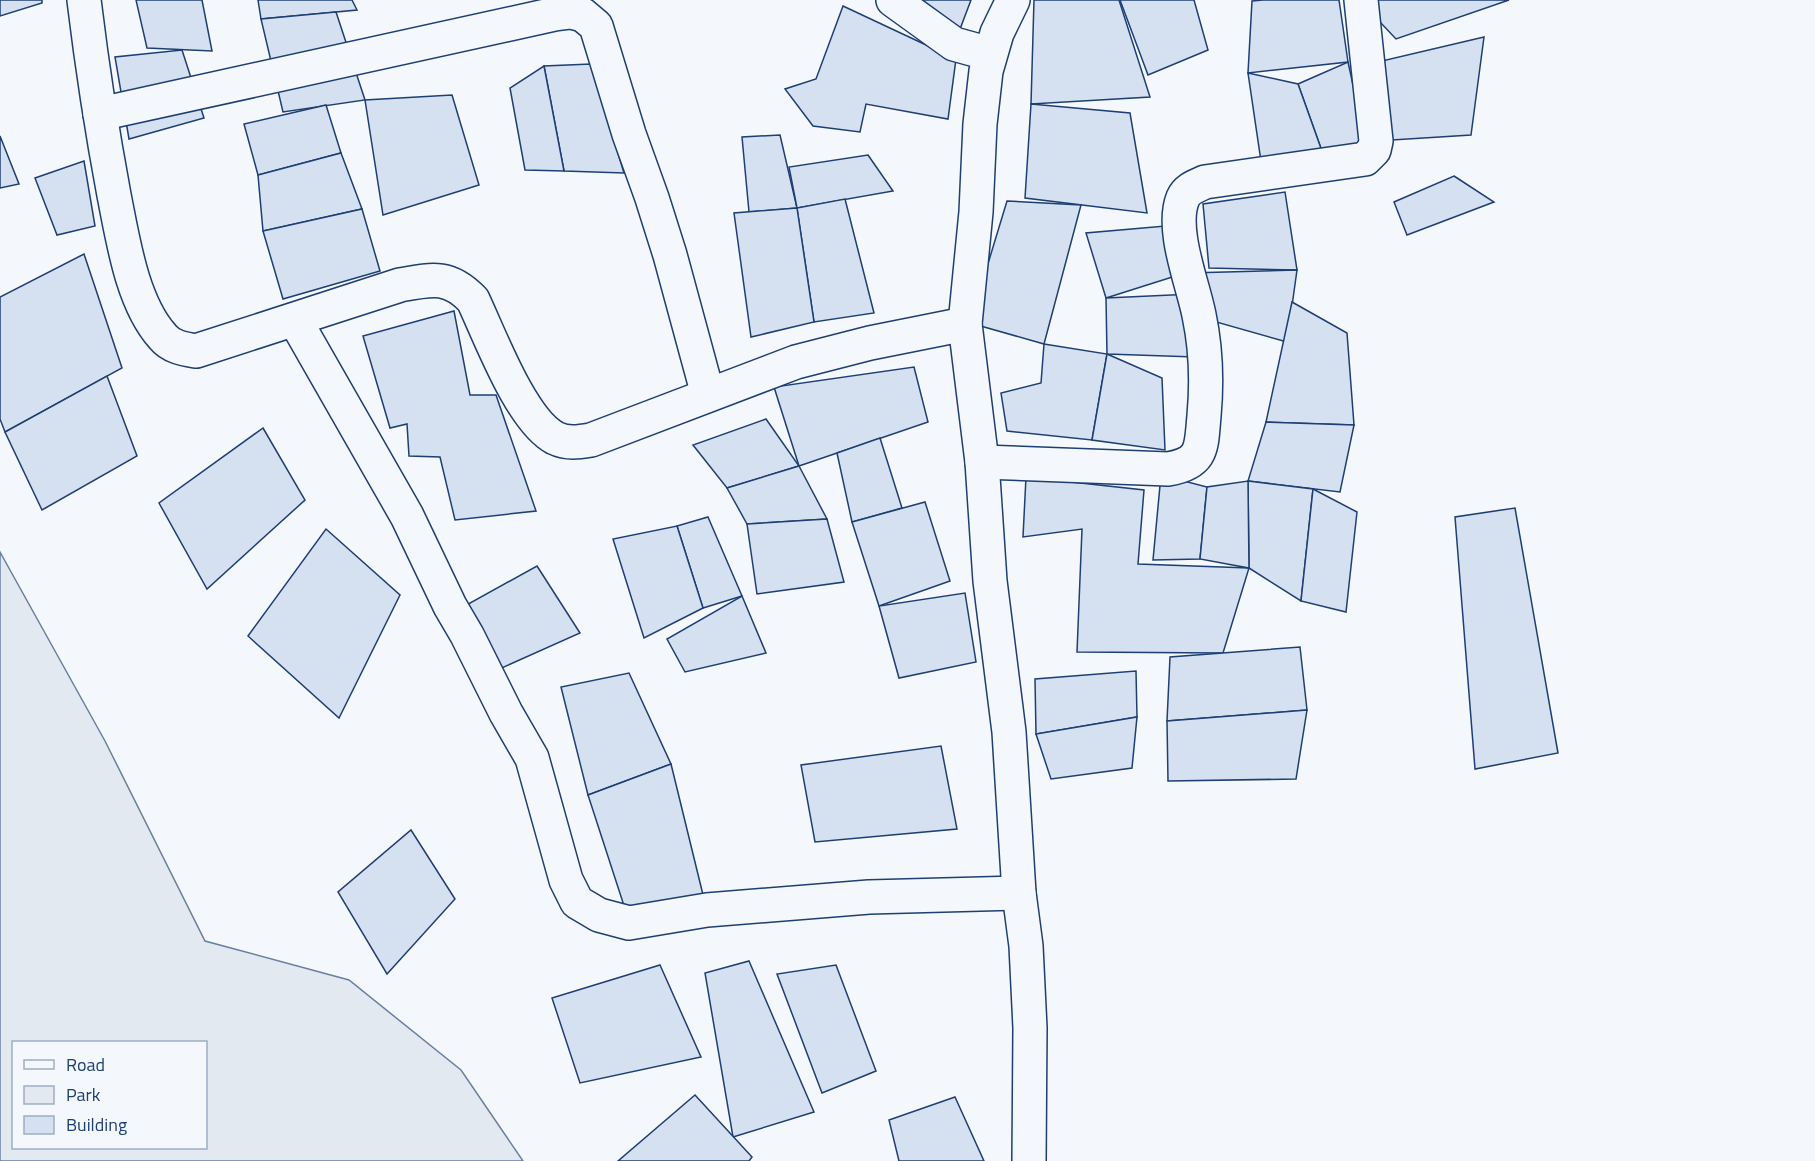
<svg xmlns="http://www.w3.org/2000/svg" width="1815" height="1161" font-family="'Titillium Web',sans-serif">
  <rect width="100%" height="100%" fill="#f4f7fb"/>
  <!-- green -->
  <path fill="#e3e9f0" stroke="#687fa3" stroke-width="1.5" fill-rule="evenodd" d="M0,552l105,189 100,200 144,39 112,90 62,91h-523zM14,1042h192v106h-192z"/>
  <!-- building -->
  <g fill="#d5e0f0" stroke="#1d3f73" stroke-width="1.5">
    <polygon points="0,0 42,0 42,3 0,16"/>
    <polygon points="136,0 202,0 212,51 147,48"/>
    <polygon points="258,0 352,0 357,10 261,19"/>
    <polygon points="906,0 971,0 957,37"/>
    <polygon points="1034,0 1119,0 1150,97 1031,104"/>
    <polygon points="1120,0 1194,0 1208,50 1148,75"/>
    <polygon points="1263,0 1339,0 1348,62 1248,73 1252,1"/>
    <polygon points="1378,0 1509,0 1396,39 1364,5"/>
    <polygon points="843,6 956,59 948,119 866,104 860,132 813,126 785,89 816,79"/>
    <polygon points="336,12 365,100 283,112 261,19"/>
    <polygon points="1484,37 1471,135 1376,141 1369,64"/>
    <polygon points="182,50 204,118 129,139 115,57"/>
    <polygon points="1348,62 1367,149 1323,154 1298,84"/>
    <polygon points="591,64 624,173 564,171 544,66"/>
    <polygon points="544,66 564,171 525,170 510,88"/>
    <polygon points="1248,73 1298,84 1323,154 1262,168"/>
    <polygon points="452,95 479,185 383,215 365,100"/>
    <polygon points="1031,104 1130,113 1147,213 1025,198"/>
    <polygon points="326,105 341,153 258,175 244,124"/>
    <polygon points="780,135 797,208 749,212 742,137"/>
    <polygon points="0,136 19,184 0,188"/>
    <polygon points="341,153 362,209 263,231 258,175"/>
    <polygon points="868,155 893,191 797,208 789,167"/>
    <polygon points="84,161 95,226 57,235 35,178"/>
    <polygon points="1454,176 1494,202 1407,235 1394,202"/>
    <polygon points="1285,192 1297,270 1209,268 1203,204"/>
    <polygon points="845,199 874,313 814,322 797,208"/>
    <polygon points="1007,201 1081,205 1044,344 970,323"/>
    <polygon points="797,208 814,322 751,337 734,213"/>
    <polygon points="362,209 380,271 283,299 263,231"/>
    <polygon points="1177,225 1185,273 1106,298 1086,233"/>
    <polygon points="84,254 122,368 5,432 0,419 0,297"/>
    <polygon points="1297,270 1287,342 1202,318 1189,273"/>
    <polygon points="1193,294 1195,357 1107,354 1106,298"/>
    <polygon points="1292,302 1347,333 1354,425 1266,422"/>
    <polygon points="454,311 470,395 496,395 536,511 455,520 440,457 409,456 407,424 390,428 363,336"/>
    <polygon points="1044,344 1107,354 1092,440 1007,431 1001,393 1041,383"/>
    <polygon points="1107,354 1162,378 1165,450 1092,440"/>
    <polygon points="914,367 928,422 799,466 774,387"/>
    <polygon points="107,376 137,456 42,510 5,432"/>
    <polygon points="766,419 799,466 727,488 693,445"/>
    <polygon points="1266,422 1354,425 1340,492 1248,481"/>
    <polygon points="263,428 305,500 207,589 159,503"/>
    <polygon points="880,438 902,508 852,522 837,453"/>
    <polygon points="799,466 827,519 747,524 727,488"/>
    <polygon points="1161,475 1207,487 1200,559 1153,560"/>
    <polygon points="1026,477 1144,490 1138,564 1249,568 1223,653 1077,652 1082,529 1023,537"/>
    <polygon points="1248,481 1313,489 1301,601 1249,568"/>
    <polygon points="1248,481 1249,568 1200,559 1207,487"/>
    <polygon points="1313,489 1357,512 1346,612 1301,601"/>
    <polygon points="925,502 950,581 879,606 852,522"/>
    <polygon points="1515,508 1558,753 1475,769 1455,517"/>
    <polygon points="708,517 742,596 703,608 677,526"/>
    <polygon points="827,519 844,582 757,594 747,524"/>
    <polygon points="677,526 703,608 644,638 613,539"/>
    <polygon points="326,529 400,595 339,718 248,636"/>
    <polygon points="537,566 580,633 495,671 461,608"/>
    <polygon points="965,593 976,662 899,678 879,606"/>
    <polygon points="742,596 766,653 685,672 667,639"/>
    <polygon points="1300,647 1307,710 1167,721 1170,657"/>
    <polygon points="1136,671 1137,717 1036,734 1035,679"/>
    <polygon points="629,673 671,764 588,795 561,687"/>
    <polygon points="1307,710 1296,779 1168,781 1167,721"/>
    <polygon points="1137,717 1132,768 1051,779 1036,734"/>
    <polygon points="941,746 957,829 815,842 801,765"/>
    <polygon points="671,764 705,903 627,915 588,795"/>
    <polygon points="411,830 455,899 387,974 338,892"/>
    <polygon points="749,961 814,1112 733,1137 705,973"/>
    <polygon points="660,965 701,1057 580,1083 552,998"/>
    <polygon points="836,965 876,1071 822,1093 777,974"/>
    <polygon points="695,1095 752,1157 749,1161 618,1161"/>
    <polygon points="955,1097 984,1161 899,1161 889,1120"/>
  </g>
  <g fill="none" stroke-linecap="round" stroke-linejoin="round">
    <defs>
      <g id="minor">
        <path d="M84,0c8,66 18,131 30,195 9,45 18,108 49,142 8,10 21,12 33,14l204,-66c33,-6 49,-10 73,15 17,36 48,120 82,138 12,6 24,4 36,2l205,-78 74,-19 95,-19"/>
        <polyline points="893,0 954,44 990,54"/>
        <polyline points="1013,0 997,33 986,71 980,124 976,212 965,324 982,462 990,581 1009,732 1019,893 1026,946 1030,1028 1029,1161"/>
        <polyline points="100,114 555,14 571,12 583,15 596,26 629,134 652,198 670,255 708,395"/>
        <polyline points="295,320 407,516 450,606 467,635 506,713 532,758 566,880 577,902 599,915 629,923 707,910 869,897 1019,893"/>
        <path d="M982,462l186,7c36,-6 33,-22 36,-53 3,-33 2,-68 -5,-101 -6,-31 -29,-86 -16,-117 4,-9 13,-12 22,-16l160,-23 9,-9 2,-9 -15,-141"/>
      </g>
    </defs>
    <!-- minor casing -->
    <use href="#minor" stroke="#1d3f73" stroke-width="36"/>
    <!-- minor -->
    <use href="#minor" stroke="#f4f7fb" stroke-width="33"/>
  </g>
  <!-- legend -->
  <rect x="12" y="1041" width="195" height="108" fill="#f4f7fb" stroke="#9eadc5" stroke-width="1.5"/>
  <rect x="24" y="1060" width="30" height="9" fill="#f4f7fb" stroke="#9eadc5" stroke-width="1.5"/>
  <text x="66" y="1071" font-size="18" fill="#1d3f73">Road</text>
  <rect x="24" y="1086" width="30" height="18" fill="#e3e9f0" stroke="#9eadc5" stroke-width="1.5"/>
  <text x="66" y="1101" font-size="18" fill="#1d3f73">Park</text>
  <rect x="24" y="1116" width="30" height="18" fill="#d5e0f0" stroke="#9eadc5" stroke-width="1.5"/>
  <text x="66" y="1131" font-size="18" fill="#1d3f73">Building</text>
</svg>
